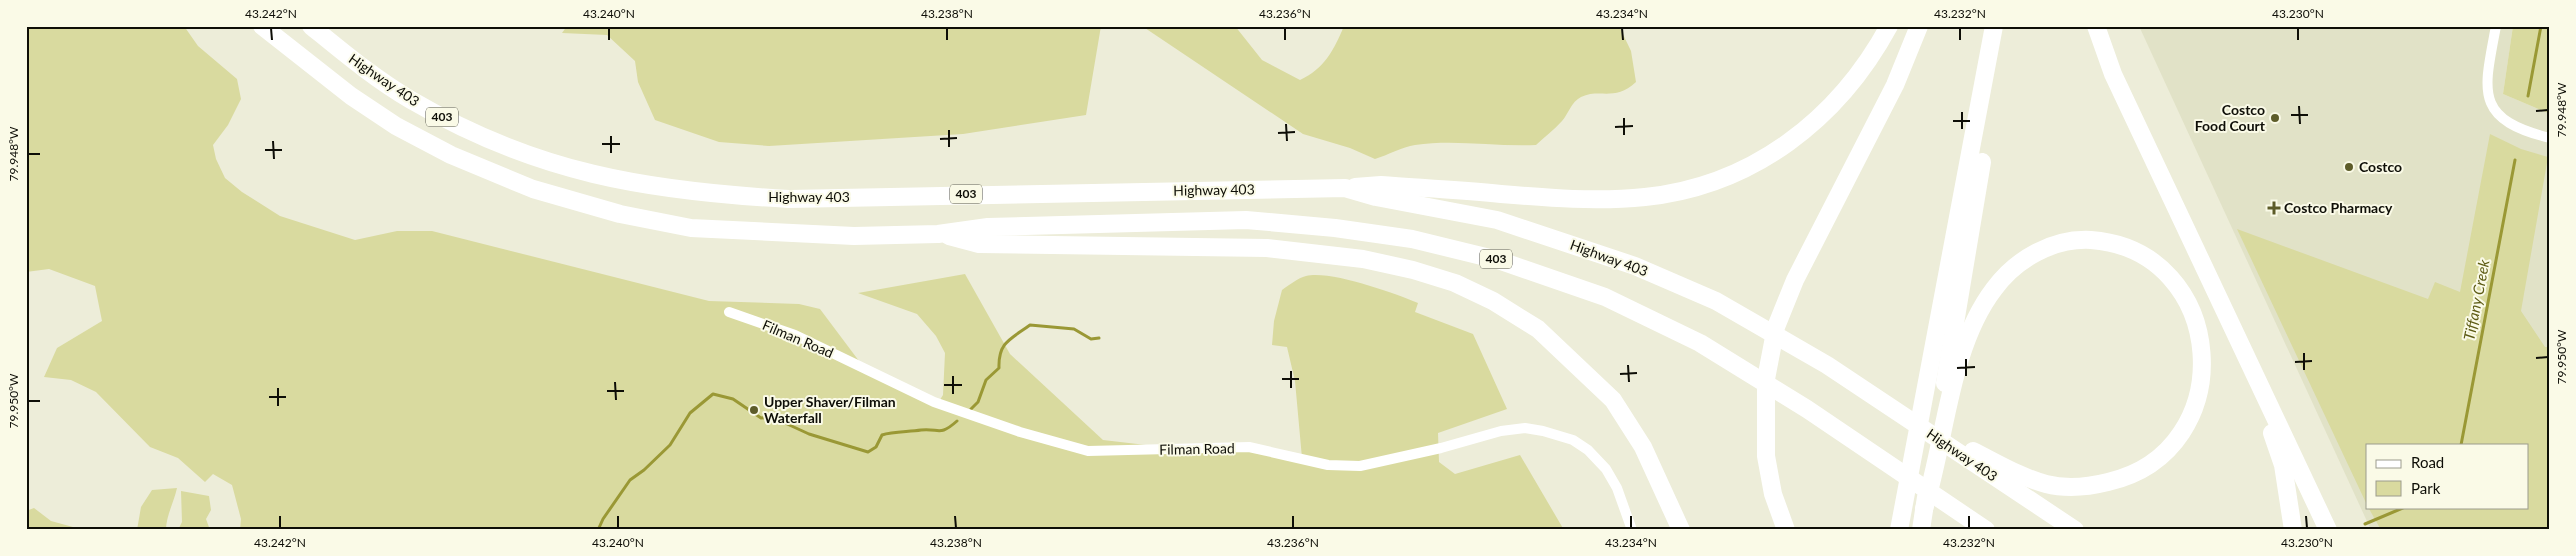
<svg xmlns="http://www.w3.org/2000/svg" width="2576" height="556" font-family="Lato,sans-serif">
  <rect width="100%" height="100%" fill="#ededd9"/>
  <!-- built -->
  <path fill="#e1e2c7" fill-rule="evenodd" d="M2139,26h374l-10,68 47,20v416h-179zM2367,445h160v62h-160z"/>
  <!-- green -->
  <g fill="#d9da9f">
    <path d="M26,26h158l14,20 39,33 4,20 -13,26 -15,20 3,14 9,19 17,14 38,24 75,24 42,-9h35l277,70 90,3 21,5 45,60 71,37 7,-11 2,-42 -9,-17 -19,-22 -59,-21 107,-19 45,80 93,86 86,10 63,-6 50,14 -7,-77 -8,-34 -15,-2 2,-24 8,-31c7,-5 16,-12 24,-14 24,-6 88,17 112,27l-3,9 58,22 34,75 -69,24 1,29 16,12 65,-19 44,75h-1324l1,-11 -9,-34 -19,-11 -8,8 -27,-24 -28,-11 -54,-55 -25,-12 -27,-3 13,-29 45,-27 -7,-35 -46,-17 -23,3z"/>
    <polygon points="567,26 1101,26 1086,115 963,134 769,146 719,142 655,120 638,82 635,61 607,35 562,33"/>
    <path d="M1142,26h93l27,34 38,20c24,-11 34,-30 44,-54h275l12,25 5,31c-21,20 -36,6 -55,15 -10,5 -12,16 -19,24 -8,9 -18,16 -26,24 -40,2 -81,-6 -121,0 -13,2 -27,10 -40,14l-25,-11 -47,-14z"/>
    <polygon points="2513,26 2550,26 2550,114 2503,94"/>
    <polygon points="2490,134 2521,149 2548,157 2521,311 2545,347 2550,347 2550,530 2381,530 2368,507 2527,507 2527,445 2367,445 2367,505 2237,229 2428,299 2435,282 2460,292"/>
    <path d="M177,488c-3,14 -11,28 -11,42h-29l4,-23 11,-17z"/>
    <polygon points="181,491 209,496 211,510 206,519 210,530 178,530 182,522"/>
    <polygon points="34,508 51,521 84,530 28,530 26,529 26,511"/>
  </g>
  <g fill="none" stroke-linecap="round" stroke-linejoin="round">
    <!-- stream -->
    <g stroke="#9a9835" stroke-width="3">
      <polyline points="2528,96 2541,26"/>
      <path d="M971,409l7,-7 8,-22 13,-12c-1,-26 12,-29 31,-43l44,4 17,10 8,-1"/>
      <polyline points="2461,445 2515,160"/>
      <polyline points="2365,524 2405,507"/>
      <path d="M598,530l5,-11 27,-39 14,-10 26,-25 20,-32 23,-19 20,5 28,19 11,-1 37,17 59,18 8,-5 6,-12c11,-4 27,-3 39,-5 19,-2 18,7 36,-9"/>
    </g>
    <!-- minor -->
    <g stroke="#fff" stroke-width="10">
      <path d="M2496,26c-12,65 -23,93 54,112"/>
      <polyline points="729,312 795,335 934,402 1020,432 1088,451 1249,447 1328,465 1360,466 1441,448 1501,431 1525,428 1543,431 1573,440 1588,450 1606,469 1617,488 1632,530"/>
    </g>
    <!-- motorway -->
    <g stroke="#fff" stroke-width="18">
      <polyline points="262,26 351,96 396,126 451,155 533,189 620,214 691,228 854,236 938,234 988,227 1246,220 1335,228 1412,239 1498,260 1605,297 1700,343 1807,409 1986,530"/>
      <path d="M311,26c32,26 64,53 100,74 125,73 235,91 378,99l556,-11 31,9 121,23 138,46 81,35 111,64 248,165"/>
      <polyline points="2096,26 2113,74 2328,530"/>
      <path d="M1355,187l26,-2c40,3 80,5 120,9 48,4 96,8 144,3 107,-11 193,-77 244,-171"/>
      <polyline points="949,236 979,244 1267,248 1363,259 1413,270 1455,283 1493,301 1538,329 1613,400 1643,447 1681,530"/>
      <polyline points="1945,383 1982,162"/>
      <polyline points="2272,433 2283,465 2293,530"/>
      <path d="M1924,509c22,-70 25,-161 70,-220 22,-30 59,-51 97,-49 137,10 152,211 17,242 -20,5 -42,7 -62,2 -26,-7 -49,-21 -73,-33"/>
      <polyline points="1786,530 1773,494 1766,456 1766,379 1776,327 1795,280 1895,85 1919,26"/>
      <polyline points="1899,530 1994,26"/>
      <polyline points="1921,530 1926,497"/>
    </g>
  </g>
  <!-- ticks -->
  <path fill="none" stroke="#0e0e07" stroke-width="2" d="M271,28l1,12M609,28v12M947,28v12M1285,28v12M1622,28l1,12M1960,28v12M2298,28v12M2299,106l1,18M2536,111l12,-1M1962,112v17M2291,115h17M1624,118v17M1953,121h17M1286,124l1,17M1615,127l18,-1M949,130v17M1278,133l17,-1M611,136v17M940,139l17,-1M273,141l1,18M602,144h18M265,150h17M28,154h12M2304,353v17M2536,358l12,-1M1966,359v17M2295,362l17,-1M1628,365l1,17M1957,368l18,-1M1291,371v17M1620,374l17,-1M953,376v18M1282,379h17M615,382l1,18M944,385h18M278,388v18M607,391h17M269,397h17M28,401h12M280,516v12M618,516v12M955,516l1,12M1293,516v12M1631,516v12M1969,516v12M2306,516l1,12"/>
  <!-- markers -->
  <g fill="#5d5c29" stroke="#fafae7" stroke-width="2">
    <circle cx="2275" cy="118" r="5"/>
    <circle cx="2349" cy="167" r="5"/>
    <path d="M2271.5 200.5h5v5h5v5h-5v5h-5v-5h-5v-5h5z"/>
    <circle cx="754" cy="410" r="5"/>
  </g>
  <g text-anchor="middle" stroke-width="4" stroke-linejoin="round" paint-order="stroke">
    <!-- shield labels -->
    <g fill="#fafae7" stroke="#55554a" stroke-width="1">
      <rect x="426" y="107.5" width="32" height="19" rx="4"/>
      <rect x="950" y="184.5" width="32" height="19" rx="4"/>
      <rect x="1480" y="249.5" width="32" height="19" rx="4"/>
    </g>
    <g font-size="12" font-weight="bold" fill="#0e0e07">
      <text x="442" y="121">403</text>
      <text x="966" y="198">403</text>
      <text x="1496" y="263">403</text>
    </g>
    <!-- street labels -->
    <g font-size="14" fill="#0e0e07" stroke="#fafae7">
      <text transform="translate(384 80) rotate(34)" y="5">Highway 403</text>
      <text transform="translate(1214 190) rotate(-1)" y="5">Highway 403</text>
      <text x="809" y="202">Highway 403</text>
      <text transform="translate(1609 258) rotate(20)" y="5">Highway 403</text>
      <text transform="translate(798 339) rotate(23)" y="5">Filman Road</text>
      <text transform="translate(1197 449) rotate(-1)" y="5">Filman Road</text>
      <text transform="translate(1962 455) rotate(34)" y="5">Highway 403</text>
    </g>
    <!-- poi labels -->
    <g font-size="14" font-weight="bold" fill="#0e0e07" stroke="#fafae7" text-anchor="start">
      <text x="2265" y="115" text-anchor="end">Costco<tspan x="2265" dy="16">Food Court</tspan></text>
      <text x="2359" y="172">Costco</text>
      <text x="2284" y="213">Costco Pharmacy</text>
      <text x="764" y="407">Upper Shaver/Filman<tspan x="764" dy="16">Waterfall</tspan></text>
    </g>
    <!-- water labels -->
    <g font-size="15" font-style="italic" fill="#5d5b14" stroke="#fafae7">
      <text transform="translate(2477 300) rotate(-79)" y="5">Tiffany Creek</text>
    </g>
  </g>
  <!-- border -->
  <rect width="2576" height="556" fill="none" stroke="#fafae7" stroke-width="55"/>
  <!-- legend -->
  <rect x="2366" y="444" width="162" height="65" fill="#fafae7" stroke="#9c9c8d"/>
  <rect x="2376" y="460" width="25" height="8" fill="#ffffff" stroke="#9c9c8d"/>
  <text x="2411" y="468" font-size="15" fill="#0e0e07">Road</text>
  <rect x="2376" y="481" width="25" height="15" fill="#d9da9f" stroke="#9c9c8d"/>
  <text x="2411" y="494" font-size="15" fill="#0e0e07">Park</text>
  <rect x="28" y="28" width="2520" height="500" fill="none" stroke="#0e0e07" stroke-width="2"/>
  <g font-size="12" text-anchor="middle" fill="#0e0e07">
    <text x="271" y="18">43.242°N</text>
    <text x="609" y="18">43.240°N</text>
    <text x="947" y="18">43.238°N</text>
    <text x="1285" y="18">43.236°N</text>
    <text x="1622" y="18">43.234°N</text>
    <text x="1960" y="18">43.232°N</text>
    <text x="2298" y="18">43.230°N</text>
    <text transform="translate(2562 110) rotate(-90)" y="4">79.948°W</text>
    <text transform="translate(14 154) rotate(-90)" y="4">79.948°W</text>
    <text transform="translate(2562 357) rotate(-90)" y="4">79.950°W</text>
    <text transform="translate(14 401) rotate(-90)" y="4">79.950°W</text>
    <text x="280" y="547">43.242°N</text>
    <text x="618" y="547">43.240°N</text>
    <text x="956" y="547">43.238°N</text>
    <text x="1293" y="547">43.236°N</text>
    <text x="1631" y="547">43.234°N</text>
    <text x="1969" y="547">43.232°N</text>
    <text x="2307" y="547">43.230°N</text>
  </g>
</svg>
